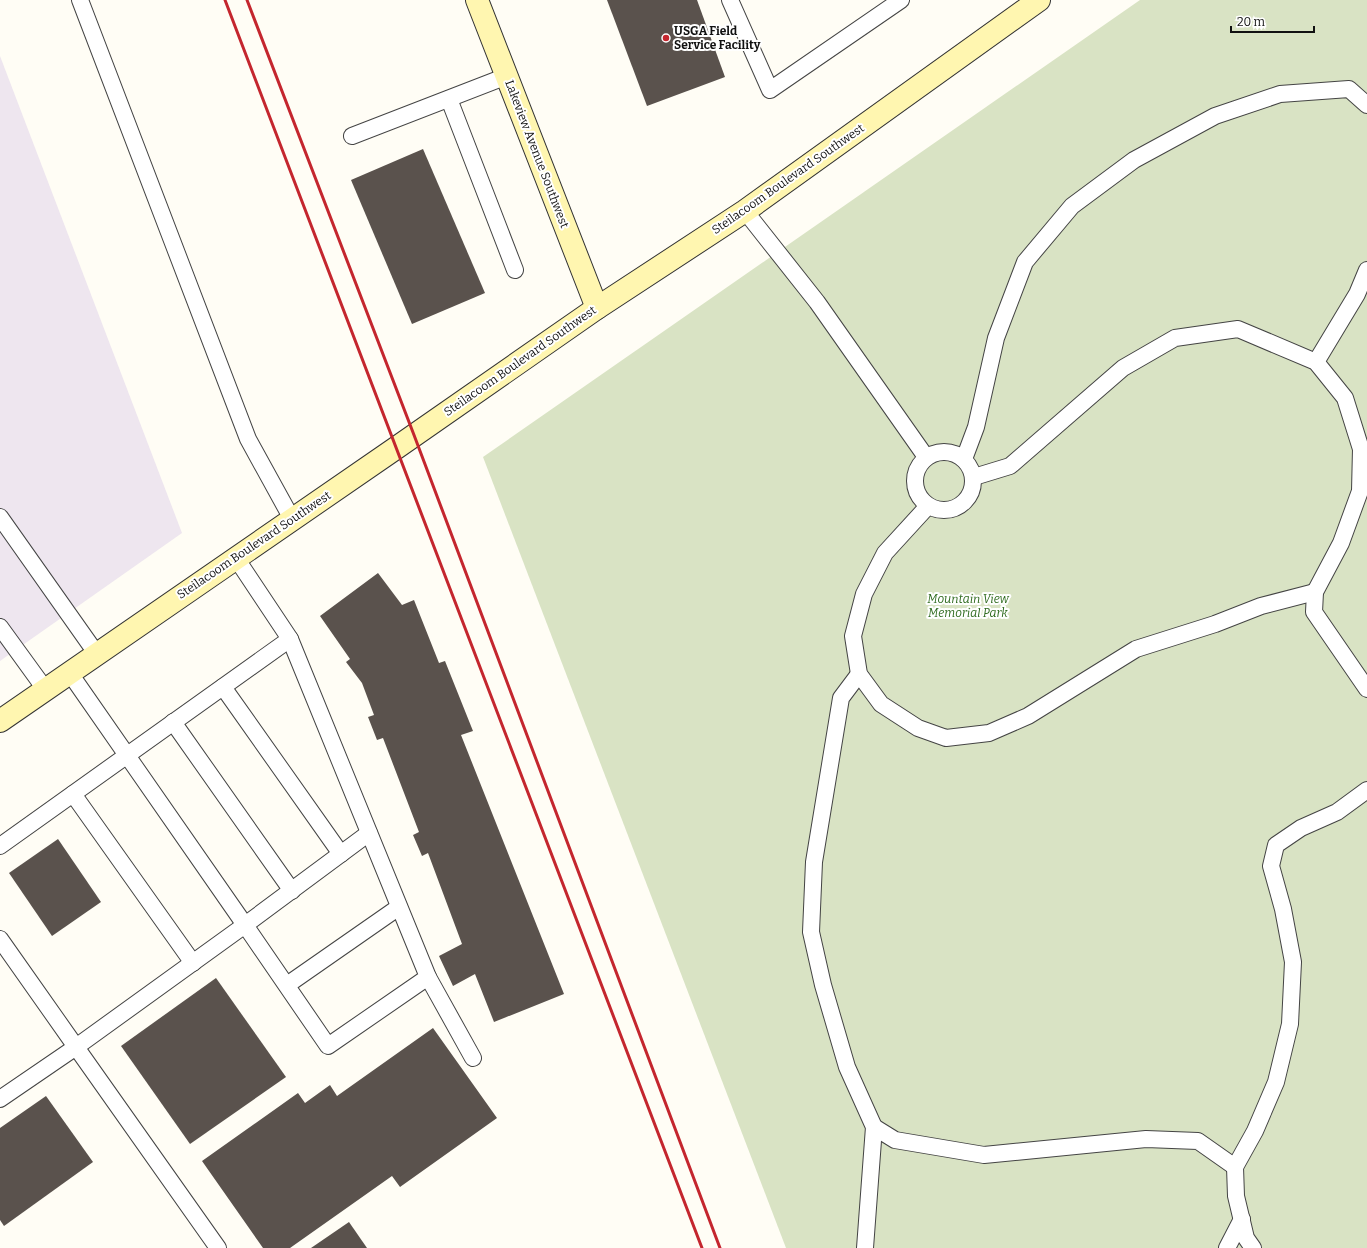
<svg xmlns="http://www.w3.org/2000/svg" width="1367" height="1248" font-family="Bitter,serif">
  <rect width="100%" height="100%" fill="#fffdf5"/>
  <!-- industrial -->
  <polygon fill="#eee6ef" points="0,56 182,533 0,661"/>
  <!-- cemetery -->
  <polygon fill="#d9e3c4" points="1140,0 1367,0 1367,1248 786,1248 483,457"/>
  <!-- building -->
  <g fill="#5a524d">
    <polygon points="607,0 697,0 725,77 647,106"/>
    <polygon points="423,149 485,293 412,324 351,180"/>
    <polygon points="378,573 402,605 414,600 439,663 445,661 473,731 461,735 564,994 494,1022 475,974 453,986 439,956 462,944 428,853 422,856 413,835 419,832 383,738 377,740 368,717 374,715 362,683 346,662 350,659 320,616"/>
    <polygon points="58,839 101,902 52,936 9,873"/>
    <polygon points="216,978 286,1077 190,1144 121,1046"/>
    <polygon points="433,1028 497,1118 400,1187 392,1176 290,1248 263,1248 202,1161 298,1093 305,1103 330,1085 337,1096"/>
    <polygon points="46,1096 93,1162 4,1226 0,1220 0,1128"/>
    <polygon points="349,1222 367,1248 311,1248"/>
  </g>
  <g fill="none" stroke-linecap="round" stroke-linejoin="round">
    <defs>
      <g id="lane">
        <polyline points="80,0 248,439 292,519"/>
        <polyline points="730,0 770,90 901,0"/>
        <polyline points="449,99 515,270"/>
        <polyline points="352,136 507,76"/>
        <polyline points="745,211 817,302 926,457"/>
        <polyline points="1316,362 1357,294 1367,270"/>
        <circle cx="944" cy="481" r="29"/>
        <polyline points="964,459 976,427 996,338 1025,262 1072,206 1134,160 1215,116 1280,94 1349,89 1367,105"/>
        <polyline points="974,477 1010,466 1123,368 1175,338 1238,329 1316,362 1345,398 1361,449 1360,491 1341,543 1315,592 1314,612 1367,689"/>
        <polyline points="928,506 885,553 864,594 853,636 859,674 881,704 918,728 946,738 989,733 1028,716 1136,649 1215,624 1261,606 1315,592"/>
        <polyline points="0,517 96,653"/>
        <polyline points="0,627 45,689"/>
        <polyline points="69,672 245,925 369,833"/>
        <polyline points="859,674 841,698 814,862 811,932 823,985 847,1067 874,1127 865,1248"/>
        <polyline points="223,687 341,854"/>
        <polyline points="173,722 292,891"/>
        <polyline points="73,794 193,963"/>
        <polyline points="0,846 290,639 236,558"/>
        <polyline points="0,939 76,1047 245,925 328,1046 428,977 290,639"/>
        <polyline points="428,977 473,1058"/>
        <polyline points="287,985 399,907"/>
        <polyline points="0,1099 76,1047 218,1248"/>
        <polyline points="874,1127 895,1140 984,1155 1146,1139 1198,1141 1235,1167"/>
        <polyline points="1227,1248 1242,1219"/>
        <polyline points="1253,1248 1246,1238 1236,1196 1235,1167 1255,1131 1276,1082 1290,1024 1293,962 1283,909 1271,866 1276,845 1301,828 1337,812 1367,790"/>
      </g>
      <g id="secondary">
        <polyline points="477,0 597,308"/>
        <polyline points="0,721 396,448 597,308 745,211 1039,0"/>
      </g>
    </defs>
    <!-- lane casing -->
    <use href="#lane" stroke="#444" stroke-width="18"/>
    <!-- secondary casing -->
    <use href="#secondary" stroke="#333" stroke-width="24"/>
    <!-- lane -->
    <use href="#lane" stroke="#fff" stroke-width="16"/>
    <!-- secondary -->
    <use href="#secondary" stroke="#fff6b0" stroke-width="22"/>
    <!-- rail -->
    <g stroke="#c4262e" stroke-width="3">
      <polyline points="225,0 702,1248"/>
      <polyline points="247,0 414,435 720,1248"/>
    </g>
  </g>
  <!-- markers -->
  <circle fill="#c4262e" stroke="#fff" stroke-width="1.5" cx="666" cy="38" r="4"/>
  <g text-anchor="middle" stroke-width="4" stroke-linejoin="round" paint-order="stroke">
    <!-- poi labels -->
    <g font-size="12" font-weight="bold" fill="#111" stroke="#fff" text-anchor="start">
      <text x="674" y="35">USGA Field<tspan x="674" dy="14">Service Facility</tspan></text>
    </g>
    <!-- street labels -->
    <g font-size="12" fill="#111" stroke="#fff">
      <text transform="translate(537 154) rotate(69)" y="4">Lakeview Avenue Southwest</text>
      <text transform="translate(788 179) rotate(-35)" y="4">Steilacoom Boulevard Southwest</text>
      <text transform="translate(520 361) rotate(-35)" y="4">Steilacoom Boulevard Southwest</text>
      <text transform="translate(254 545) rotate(-34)" y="4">Steilacoom Boulevard Southwest</text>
    </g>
    <!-- park labels -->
    <g font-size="12" font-style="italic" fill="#2f6b1f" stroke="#fff">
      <text x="968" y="603">Mountain View<tspan x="968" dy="14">Memorial Park</tspan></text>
    </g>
  </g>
  <!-- scale -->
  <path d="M1231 26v6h83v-6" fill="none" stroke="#111111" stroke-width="2"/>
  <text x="1237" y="26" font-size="12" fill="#111111" stroke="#ffffff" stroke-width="3" paint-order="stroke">20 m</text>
</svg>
